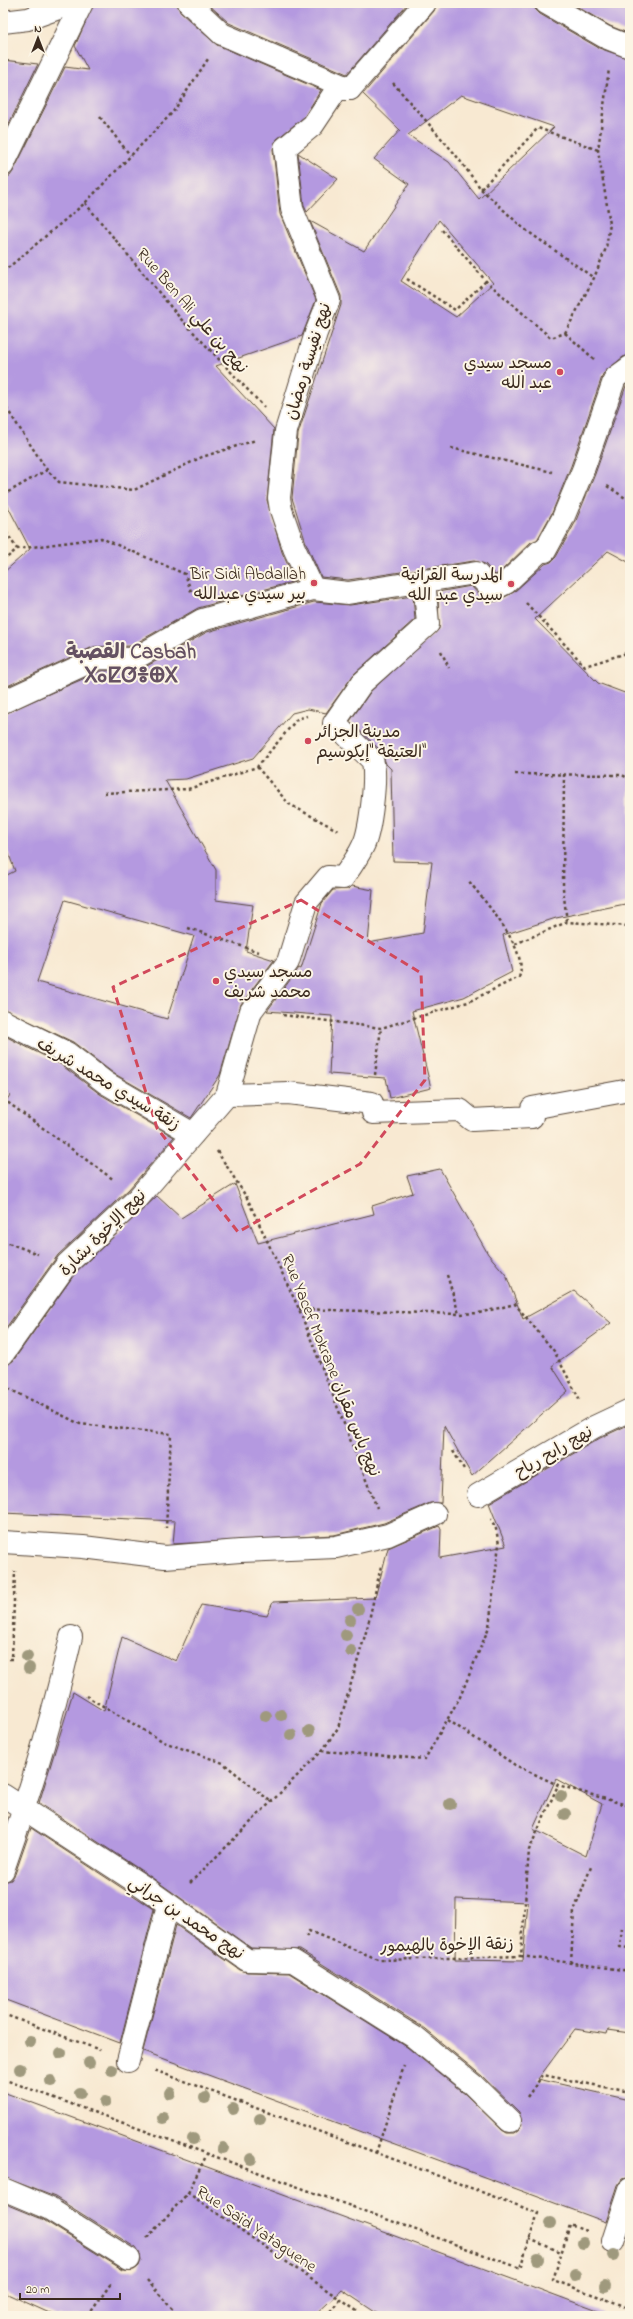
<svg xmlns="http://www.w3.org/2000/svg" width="633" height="2319" font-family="'Indie Flower','Playpen Sans Arabic','Noto Sans Tifinagh',sans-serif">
  <rect width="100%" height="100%" fill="#fcf5e5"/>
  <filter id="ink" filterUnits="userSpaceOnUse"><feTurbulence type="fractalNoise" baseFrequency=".025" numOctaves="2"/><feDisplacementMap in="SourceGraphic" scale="8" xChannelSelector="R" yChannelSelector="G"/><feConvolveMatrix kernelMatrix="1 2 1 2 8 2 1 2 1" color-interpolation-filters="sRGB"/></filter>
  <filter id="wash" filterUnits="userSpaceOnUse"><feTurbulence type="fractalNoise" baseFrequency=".012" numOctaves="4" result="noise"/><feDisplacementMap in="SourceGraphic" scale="16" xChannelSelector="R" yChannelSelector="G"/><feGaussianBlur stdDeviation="0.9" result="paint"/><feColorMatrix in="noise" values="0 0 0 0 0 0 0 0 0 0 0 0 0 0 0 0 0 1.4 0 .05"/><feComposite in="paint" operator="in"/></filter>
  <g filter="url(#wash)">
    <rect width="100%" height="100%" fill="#f8e9d2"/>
    <g id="blocks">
      <!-- building -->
      <g fill="#b499e0" fill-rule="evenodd">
        <polygon points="94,3 177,3 180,12 217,45 321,90 304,117 277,139 273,149 280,214 316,300 302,336 216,366 274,429 267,500 282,552 295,581 198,608 131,646 93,647 3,688 3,573 30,549 3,497 3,177 10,176 14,170 65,67 88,70 75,46"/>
        <polygon points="207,3 408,3 347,74 229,23"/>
        <path d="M437,3h97l1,6 5,5 59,34 31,11v296l-7,2 -20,17 -32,92 -19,47 -15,27 -6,2 -32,31 -4,2 -10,-11 -11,-3 -126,19 -27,-3 -15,-34 -14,-45 6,-64 43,-129v-9l-31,-75 54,30 45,-67 -35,-25 26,-29 -37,-36 71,-83zM461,95l93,32 -75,72 -30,-37 -41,-27zM439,220l54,63 -37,34 -55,-36z"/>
        <polygon points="571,3 630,3 630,34 610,26"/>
        <polygon points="3,60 38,64 3,136"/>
        <polygon points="298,153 338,179 307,212 304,206"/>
        <polygon points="630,382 630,563 608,551 535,619 598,683 630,695 630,903 556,918 503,935 512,972 464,997 412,1011 431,1088 390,1098 386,1078 329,1074 332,1016 267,1011 299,968 301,969 322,903 333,890 348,889 352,886 373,890 368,943 423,933 432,862 393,861 391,769 386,764 381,751 350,721 371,691 439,629 438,592 471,586 483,599 489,602 497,601 514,592 545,564 551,562 556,557 575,523 595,474 626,386"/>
        <path d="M413,596l2,23 -61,55 -28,39 -18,-4 -16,4 -39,45 -67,21 -21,1 51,90v30l37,5 -7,46 28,9 -33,44 -21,71 -29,43 -78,-45 -40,-31 -70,-33v-132l12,-6 -12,-33v-124l98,-43 39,-1 67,-38 107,-30 36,3zM65,900l129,36 -27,83 -130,-37z"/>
        <polygon points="3,1035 60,1064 100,1094 174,1137 129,1189 58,1255 3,1332 3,1106 10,1095 3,1087"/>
        <polygon points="440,1169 488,1254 506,1275 523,1319 574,1291 611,1323 552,1366 568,1391 472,1476 444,1426 441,1503 430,1503 384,1523 334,1535 173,1544 175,1521 3,1513 3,1366 13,1361 76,1272 157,1196 181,1218 235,1184 258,1243 374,1214 372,1206 413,1193 407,1176"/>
        <path d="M630,1424v609l-22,-3 -1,4 -32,-5 -37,50 92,21v77l-8,2 -4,6 -12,37 -463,-171 33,-126 64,45 7,2 42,1 118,74 58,47 37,36 5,3h7l5,-4 3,-5 -3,-12 -37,-36 -61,-50 -121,-76 -49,-2 -100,-71 -112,-74 34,-111 31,19 18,-74 54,24 25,-56 66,11 6,-14 102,-4 13,-50 51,-22 2,3 -1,29 66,-12 -17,-43 111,-65zM556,1779l46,25 -16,52 -53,-27zM456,1899l72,3 -5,59 -68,-1z"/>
        <polygon points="31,1828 154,1909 120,2043 3,1999 3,1882 11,1880 15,1874"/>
        <polygon points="3,2092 528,2285 603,2313 602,2316 381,2316 342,2290 314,2316 56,2316 3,2292 3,2203 42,2219 123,2270 134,2270 139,2266 141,2260 140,2254 136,2248 55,2197 3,2177"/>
      </g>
    </g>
  </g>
  <g filter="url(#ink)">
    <use href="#blocks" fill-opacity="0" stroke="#574739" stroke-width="1"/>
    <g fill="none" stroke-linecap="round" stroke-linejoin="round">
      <defs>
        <g id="street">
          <polyline points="189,3 222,34 350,89"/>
          <polyline points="546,3 605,37 630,47"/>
          <polyline points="3,22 28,19 73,3"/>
          <polyline points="3,165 82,3"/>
          <polyline points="313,589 294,548 281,510 279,498 286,431 316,333 329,300 292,209 285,148 313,125 337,89 350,89 425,3"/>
          <polyline points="3,702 98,658 134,659 202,620 313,589 348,593 476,573 492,590 506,583 540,551 545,551 563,518 583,470 615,378 630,367"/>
          <polyline points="3,1021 67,1053 106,1083 193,1134"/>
          <polyline points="227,1095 288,1093 372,1103 373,1113 460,1110 472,1120 532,1117 532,1108 630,1090"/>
          <path d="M3,1354l64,-90 71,-66 89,-103 24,-84 37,-49 18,-59 22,-26 15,1c7,-10 15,-21 20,-32 7,-13 15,-73 9,-86l-38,-37 28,-40 66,-59 -4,-44"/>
          <polyline points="478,1495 594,1427 630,1410"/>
          <polyline points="3,1542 83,1547 165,1557 240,1551 336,1547 388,1535 435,1514"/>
          <polyline points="3,1795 144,1887 247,1960 293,1961 414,2037 473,2085 510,2121"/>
          <path d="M3,1870c27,-76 50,-154 68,-233"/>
          <polyline points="128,2061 168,1905"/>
          <polyline points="3,2189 48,2208 129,2259"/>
          <polyline points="613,2241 630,2189"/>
        </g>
      </defs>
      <!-- street casing -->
      <use href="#street" stroke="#574739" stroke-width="24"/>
      <!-- path -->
      <g stroke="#574739" stroke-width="2.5" stroke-dasharray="3 3" stroke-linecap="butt">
        <polyline points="393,83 455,154 481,189 538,128 598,150"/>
        <polyline points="100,117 130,155"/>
        <polyline points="481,189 523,228 594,278"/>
        <polyline points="85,203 180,318 264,407"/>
        <polyline points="442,230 486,281 551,338 565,333"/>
        <polyline points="3,272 85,203 173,112 208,59"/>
        <polyline points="407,279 455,310 486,281"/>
        <polyline points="565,333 594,278 606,248 610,224 598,150 609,69"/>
        <polyline points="565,333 594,359"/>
        <polyline points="3,348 3,352"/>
        <polyline points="3,403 47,470"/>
        <polyline points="451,448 552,472"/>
        <polyline points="607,486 630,501"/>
        <polyline points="3,495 47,470 59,482 134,490 202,457 256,440"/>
        <polyline points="3,527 17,549"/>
        <polyline points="3,561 17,549 101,538 185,574 192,594"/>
        <polyline points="526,603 585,666 630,652"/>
        <polyline points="441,651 449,668"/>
        <polyline points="257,767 289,804 339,831"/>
        <polyline points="515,774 622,775 630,779"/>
        <polyline points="564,774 563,888 567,922"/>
        <polyline points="104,793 188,789 257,767 297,719 307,716"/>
        <polyline points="188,928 259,952"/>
        <polyline points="515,944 567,922 630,926"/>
        <path d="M283,1015l98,13 87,-26 51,-25c11,-26 -35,-76 -51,-97"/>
        <polyline points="375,1075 381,1028"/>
        <polyline points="3,1099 114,1180"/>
        <polyline points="217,1151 247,1198 299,1309 377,1508"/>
        <polyline points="3,1241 38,1254"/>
        <polyline points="447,1275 459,1314"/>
        <polyline points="299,1309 459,1314 479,1313 515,1304 554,1351 581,1402"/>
        <polyline points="3,1386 80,1424 171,1434 166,1528"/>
        <polyline points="453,1451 464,1469"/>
        <polyline points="3,1659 12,1659 15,1571"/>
        <polyline points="86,1696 164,1742 223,1763 270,1801"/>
        <polyline points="448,1720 515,1765 558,1785 630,1806"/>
        <polyline points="322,1751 338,1728 368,1625 381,1566"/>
        <polyline points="190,1883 322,1751 425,1759 460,1697 489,1627 499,1544 496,1529 491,1519"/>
        <polyline points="622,1928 620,1947 630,1948"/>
        <polyline points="306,1937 309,1931 380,1960 521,1956 529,1850 558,1785"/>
        <polyline points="521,1956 630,1971"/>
        <polyline points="571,1963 574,1911 591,1867"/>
        <polyline points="3,2014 100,2050"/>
        <polyline points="3,2079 520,2268 538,2213 154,2070"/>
        <polyline points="527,2097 543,2075 630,2092"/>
        <polyline points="376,2153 404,2066"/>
        <polyline points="188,2193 207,2154"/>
        <polyline points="586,2231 570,2225 553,2280 630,2308"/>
        <polyline points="147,2238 188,2193 364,2316"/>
        <polyline points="529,2239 561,2252"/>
        <polyline points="147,2280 178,2316"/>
        <polyline points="88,2316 112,2282"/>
        <polyline points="326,2316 340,2300"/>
      </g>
      <!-- street -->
      <use href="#street" stroke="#fff" stroke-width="22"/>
    </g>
    <!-- trees -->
    <g fill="#9f997d">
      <circle cx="358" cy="1609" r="6"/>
      <circle cx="350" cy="1620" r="6"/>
      <circle cx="346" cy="1635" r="6"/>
      <circle cx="351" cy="1651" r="6"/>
      <circle cx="27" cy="1656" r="6"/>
      <circle cx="29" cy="1668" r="6"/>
      <circle cx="281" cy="1715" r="6"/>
      <circle cx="266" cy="1716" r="6"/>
      <circle cx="309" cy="1731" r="6"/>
      <circle cx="291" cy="1735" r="6"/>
      <circle cx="561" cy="1796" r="6"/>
      <circle cx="450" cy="1804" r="6"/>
      <circle cx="565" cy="1814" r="6"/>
      <circle cx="30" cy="2041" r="6"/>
      <circle cx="61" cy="2053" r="6"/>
      <circle cx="89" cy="2063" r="6"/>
      <circle cx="20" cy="2069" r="6"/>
      <circle cx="112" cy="2070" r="6"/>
      <circle cx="51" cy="2081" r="6"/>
      <circle cx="80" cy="2093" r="6"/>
      <circle cx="170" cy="2093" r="6"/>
      <circle cx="205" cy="2098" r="6"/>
      <circle cx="105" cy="2102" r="6"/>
      <circle cx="233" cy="2109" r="6"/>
      <circle cx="163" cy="2118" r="6"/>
      <circle cx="260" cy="2119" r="6"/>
      <circle cx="193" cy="2139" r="6"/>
      <circle cx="223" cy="2148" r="6"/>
      <circle cx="251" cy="2159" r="6"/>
      <circle cx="550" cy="2223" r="6"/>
      <circle cx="583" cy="2243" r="6"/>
      <circle cx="614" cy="2255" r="6"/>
      <circle cx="538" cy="2259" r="6"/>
      <circle cx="575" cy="2275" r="6"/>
      <circle cx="605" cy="2286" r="6"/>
    </g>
  </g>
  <!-- marked area -->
  <path fill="none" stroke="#d1495b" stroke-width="3" stroke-dasharray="8 5" stroke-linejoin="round" d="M301,900l120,73 4,107 -65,84 -122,68 -81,-104 -44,-141z"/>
  <!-- markers -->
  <g fill="#d1495b" stroke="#fcf5e5" stroke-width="1.5">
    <circle cx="560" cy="372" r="4"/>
    <circle cx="314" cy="583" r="4"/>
    <circle cx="511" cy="584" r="4"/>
    <circle cx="308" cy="741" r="4"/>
    <circle cx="216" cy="981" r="4"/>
  </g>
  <g text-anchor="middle" stroke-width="4" stroke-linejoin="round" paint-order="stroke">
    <!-- street labels -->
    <g font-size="17" fill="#3b2a1e" stroke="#fcf5e5">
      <text transform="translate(193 310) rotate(49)" y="6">Rue Ben Ali نهج بن علي</text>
      <text transform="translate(307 361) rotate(-73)" y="6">نهج نفيسة رمضان</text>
      <text transform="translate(109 1083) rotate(31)" y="6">زنقة سيدي محمد شريف</text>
      <text transform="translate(102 1232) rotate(-45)" y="6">نهج الإخوة بشارة</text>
      <text transform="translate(332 1365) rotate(68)" y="6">Rue Yacef Mokrane نهج ياس مقران</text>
      <text transform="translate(553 1451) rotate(-30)" y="6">نهج رابح رياح</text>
      <text transform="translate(187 1917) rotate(34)" y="6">نهج محمد بن جراني</text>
      <text transform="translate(447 1944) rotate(-1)" y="6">زنقة الإخوة بالهيمور</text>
      <text transform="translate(257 2228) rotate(34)" y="6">Rue Saïd Yataguene</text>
    </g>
    <!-- poi labels -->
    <g font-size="17" fill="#3b2a1e" stroke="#fcf5e5" text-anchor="end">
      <text x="552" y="368">مسجد سيدي<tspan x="552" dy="20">عبد الله</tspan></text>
      <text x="306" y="579">Bir Sidi Abdallah<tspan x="306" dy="20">بير سيدي عبدالله</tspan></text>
      <text x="503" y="580">المدرسة القرانية<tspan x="503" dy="20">سيدي عبد الله</tspan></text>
      <text x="316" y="737" text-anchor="start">مدينة الجزائر<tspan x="316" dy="20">العتيقة "إيكوسيم"</tspan></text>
      <text x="224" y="977" text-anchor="start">مسجد سيدي<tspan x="224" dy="20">محمد شريف</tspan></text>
    </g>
    <!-- district labels -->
    <g font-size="21" font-weight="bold" fill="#655162" stroke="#fcf5e5">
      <text x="131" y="658">القصبة Casbah<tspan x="131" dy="24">ⵝⴰⵇⵚⴻⴲⵝ</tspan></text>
    </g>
  </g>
  <!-- margin -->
  <rect width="633" height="2319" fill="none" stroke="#fcf5e5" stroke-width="16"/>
  <!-- north arrow -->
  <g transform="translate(38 38)" stroke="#fcf5e5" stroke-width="3" paint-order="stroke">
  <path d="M0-3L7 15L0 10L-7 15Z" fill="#3b2a1e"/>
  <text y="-6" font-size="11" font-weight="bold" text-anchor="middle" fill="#3b2a1e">N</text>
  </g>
  <!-- scale -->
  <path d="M20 2293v6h100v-6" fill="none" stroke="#3b2a1e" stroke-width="2"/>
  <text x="26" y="2293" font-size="12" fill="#3b2a1e" stroke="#fcf5e5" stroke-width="3" paint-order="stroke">20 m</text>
</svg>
